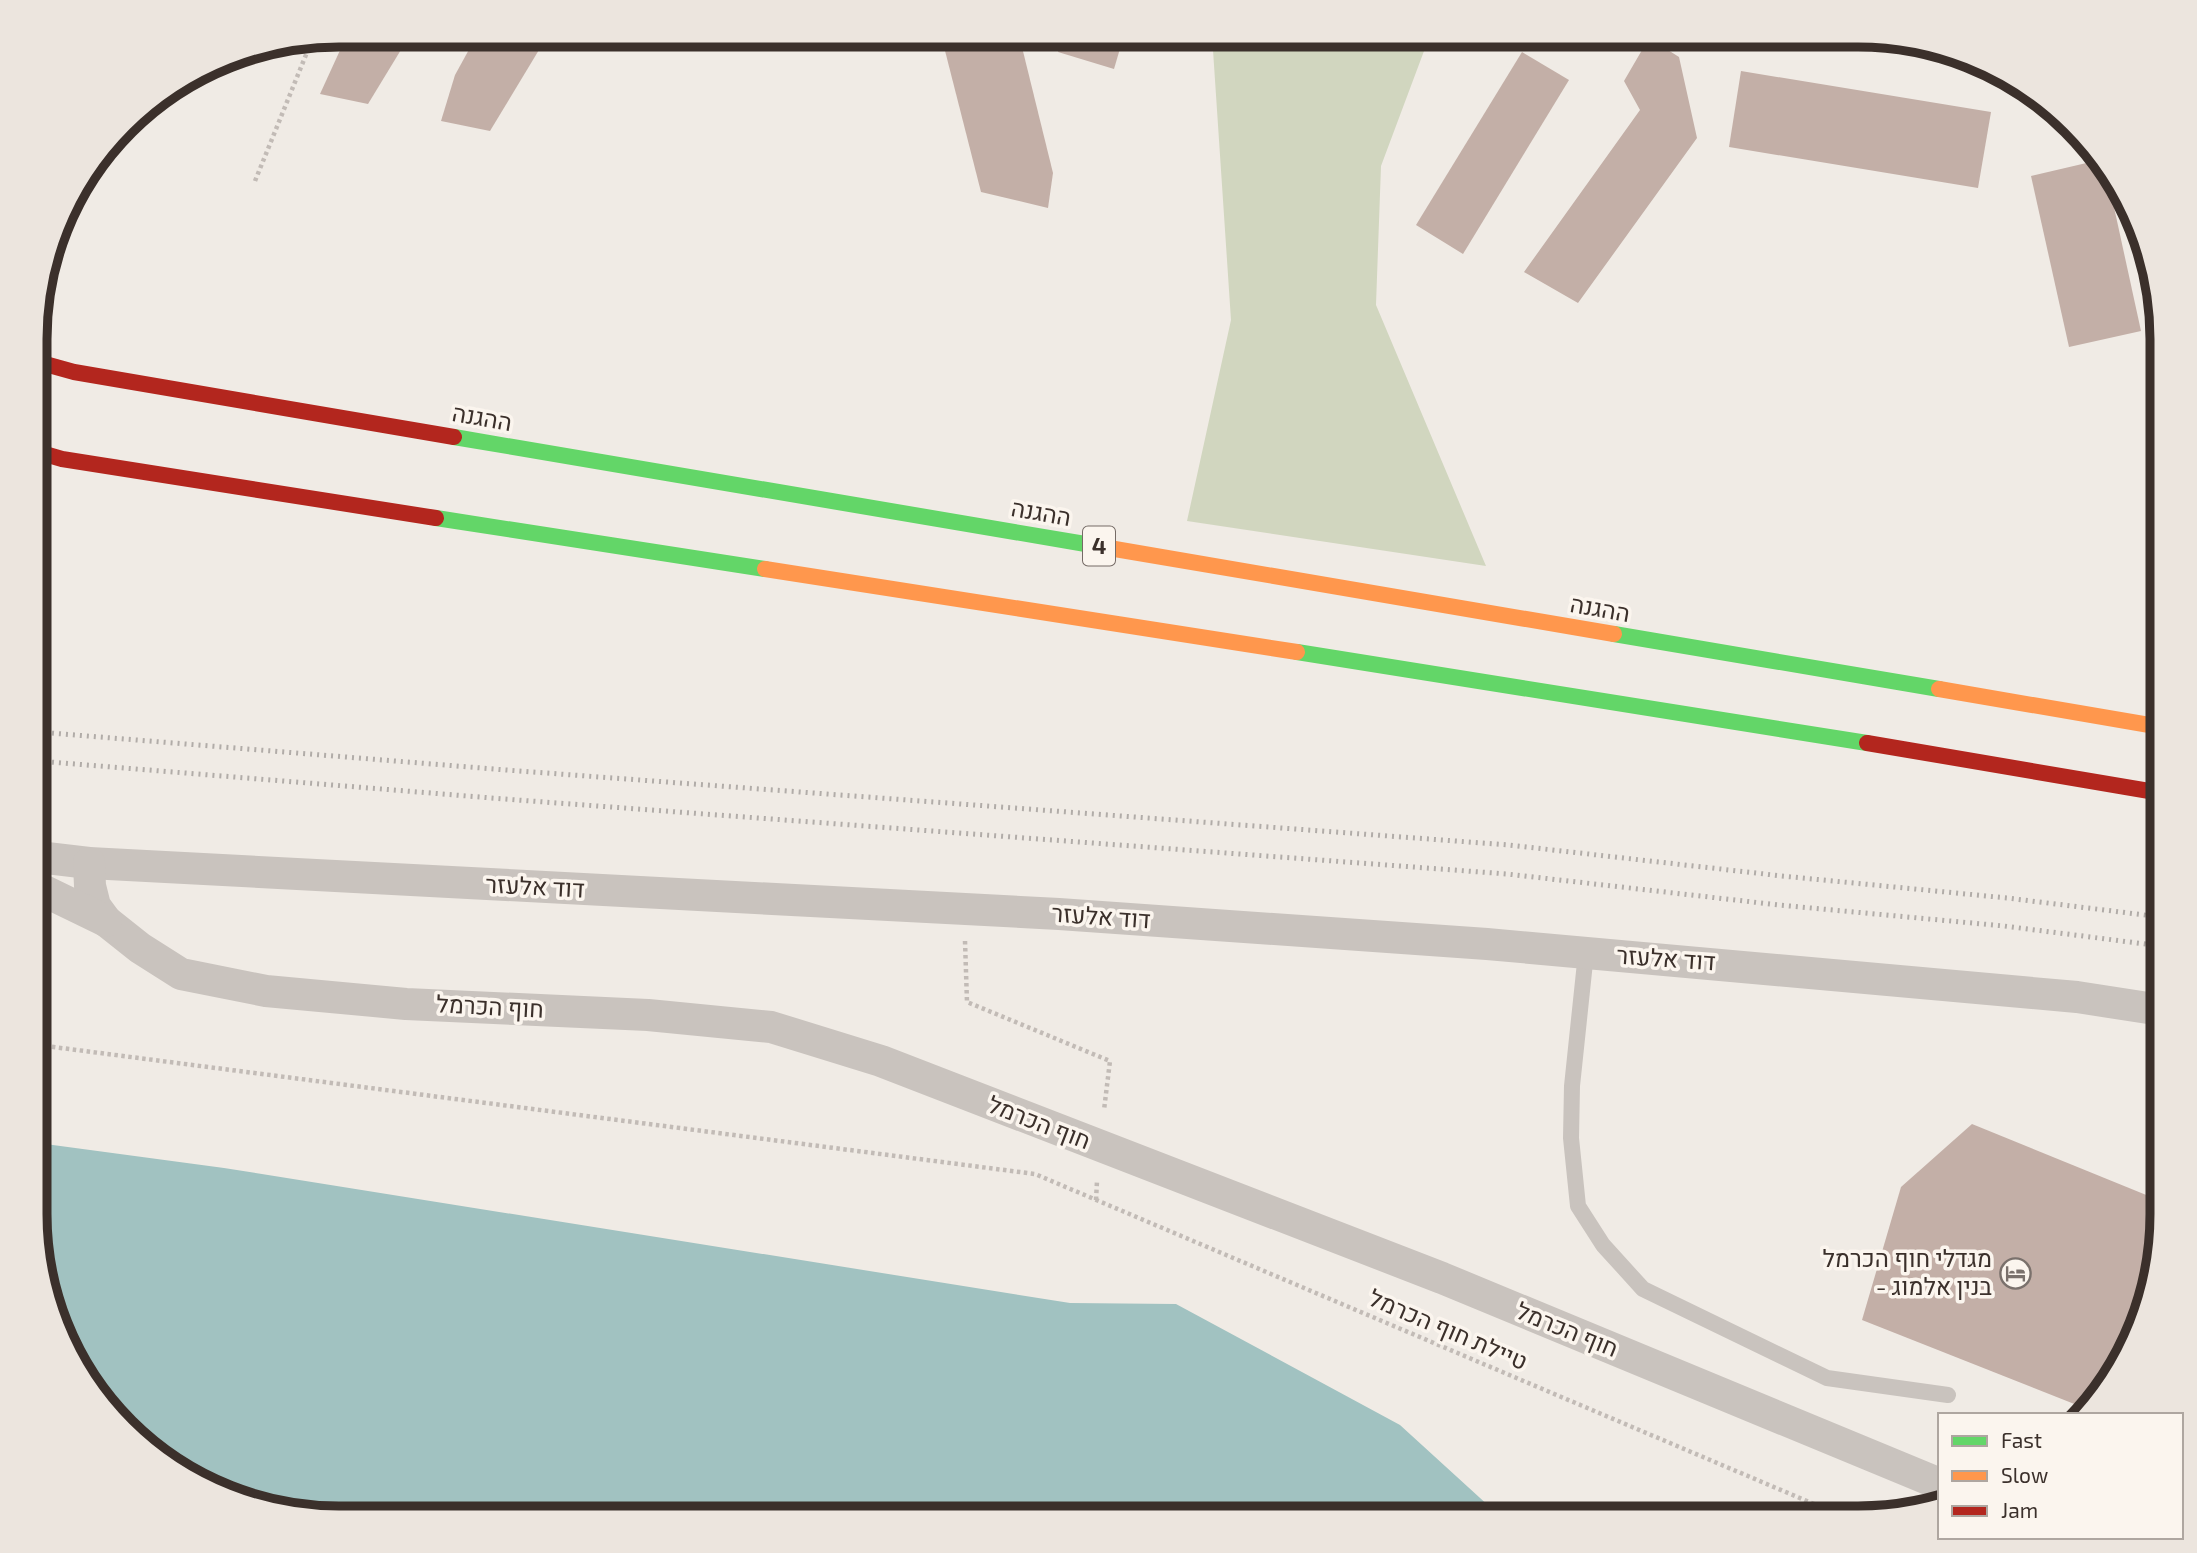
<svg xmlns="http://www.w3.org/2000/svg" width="2197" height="1553" font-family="'Exo 2',Heebo,sans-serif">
  <rect width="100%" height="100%" fill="#f0ebe5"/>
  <!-- green -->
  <polygon fill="#d1d6bf" points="1212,35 1430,35 1381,166 1376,305 1486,566 1187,521 1231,320"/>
  <!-- water -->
  <polygon fill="#a1c2c1" points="38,1143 224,1168 1070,1303 1176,1304 1400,1425 1502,1518 319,1517 223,1495 154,1455 76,1366 38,1253"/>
  <!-- building -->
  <g fill="#c3afa7">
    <polygon points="347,35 410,35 368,104 320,94"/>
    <polygon points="477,35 548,35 490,131 441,121 455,75"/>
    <polygon points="941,35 1019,35 1053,173 1048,208 981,192"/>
    <polygon points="1063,35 1124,35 1114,69 1058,52"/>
    <polygon points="1649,38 1679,57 1697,138 1578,303 1524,272 1640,110 1624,81"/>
    <polygon points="1522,52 1569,80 1463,254 1416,225"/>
    <polygon points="1741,71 1991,112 1978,188 1729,147"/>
    <polygon points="2095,161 2107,175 2141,331 2069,347 2031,176"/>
    <polygon points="1972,1124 2161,1201 2161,1234 2146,1312 2099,1399 2087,1409 1862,1320 1901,1187"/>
  </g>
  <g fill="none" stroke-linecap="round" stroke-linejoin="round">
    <!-- path -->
    <g stroke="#c2bbb6" stroke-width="4.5" stroke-dasharray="3.5 3.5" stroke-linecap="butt">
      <polyline points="255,181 312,40"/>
      <polyline points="965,941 967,1002 1110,1061 1104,1110"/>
      <polyline points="38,1045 1035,1174 1847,1518"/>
      <polyline points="1096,1200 1097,1181"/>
    </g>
    <!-- lane -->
    <polyline stroke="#c9c3be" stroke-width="16" points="1586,953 1572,1086 1571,1138 1578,1206 1603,1245 1643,1289 1827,1378 1948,1395"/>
    <!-- street -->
    <g stroke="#c9c3be" stroke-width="32">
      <polyline points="38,857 89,863 1059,914 1487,944 2077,997 2161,1010"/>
      <polyline points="89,863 90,886 95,906 106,921 140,948 181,974 266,991 406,1004 648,1015 771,1027 881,1061 1442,1278 1940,1484"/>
      <polyline points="38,888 106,921"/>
    </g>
    <!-- fast -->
    <g stroke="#63d668" stroke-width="16">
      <polyline points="454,437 1109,548"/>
      <polyline points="436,518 765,569"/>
      <polyline points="1614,634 1939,689"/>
      <polyline points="1297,652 1867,743"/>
    </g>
    <!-- slow -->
    <g stroke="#ff974d" stroke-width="16">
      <polyline points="1109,548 1614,634"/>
      <polyline points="765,569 1297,652"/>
      <polyline points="1939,689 2161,727"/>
    </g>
    <!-- jam -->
    <g stroke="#b3261e" stroke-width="16">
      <polyline points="38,362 74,372 454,437"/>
      <polyline points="38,452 62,459 436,518"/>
      <polyline points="1867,743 2161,793"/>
    </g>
    <!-- rail -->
    <g stroke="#b1aca8" stroke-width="5" stroke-dasharray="2 5" stroke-linecap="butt">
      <polyline points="38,732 506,770 1509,845 1782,876 2007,898 2161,917"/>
      <polyline points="38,761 504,799 1507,874 1779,905 2004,926 2161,946"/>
    </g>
  </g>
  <!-- icons -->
  <defs>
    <symbol id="hotel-ring" viewBox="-11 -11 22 22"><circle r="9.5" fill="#fbf5ee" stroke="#7a716c" stroke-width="1.5"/><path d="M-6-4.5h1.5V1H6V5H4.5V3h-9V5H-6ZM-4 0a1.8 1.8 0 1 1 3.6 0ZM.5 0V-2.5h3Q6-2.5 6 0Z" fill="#7a716c"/></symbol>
  </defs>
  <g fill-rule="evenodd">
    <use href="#hotel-ring" x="1998" y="1256" width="35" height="35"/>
  </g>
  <g text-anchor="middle" stroke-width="7" stroke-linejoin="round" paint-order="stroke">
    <!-- shield labels -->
    <rect fill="#fbf5ee" stroke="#756b66" stroke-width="2" x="1083" y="526.5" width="32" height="39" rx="5"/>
    <g font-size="23" font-weight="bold" fill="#3b302b">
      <text x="1099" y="554">4</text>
    </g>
    <!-- street labels -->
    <g font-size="24" fill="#3b302b" stroke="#fbf5ee">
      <text transform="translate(482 418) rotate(10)" y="8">ההגנה</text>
      <text transform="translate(1041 513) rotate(10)" y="8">ההגנה</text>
      <text transform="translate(1600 609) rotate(10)" y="8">ההגנה</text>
      <text transform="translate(535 887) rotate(3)" y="8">דוד אלעזר</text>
      <text transform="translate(1101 917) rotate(4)" y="8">דוד אלעזר</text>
      <text transform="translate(1666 959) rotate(4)" y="8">דוד אלעזר</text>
      <text transform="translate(490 1007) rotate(3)" y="8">חוף הכרמל</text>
      <text transform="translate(1039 1123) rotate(21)" y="8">חוף הכרמל</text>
      <text transform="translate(1448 1330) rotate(23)" y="8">טיילת חוף הכרמל</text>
      <text transform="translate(1567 1330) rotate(22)" y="8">חוף הכרמל</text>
    </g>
    <!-- poi labels -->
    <g font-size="24" fill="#3b302b" stroke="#fbf5ee" text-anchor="end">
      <text x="1992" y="1267">מגדלי חוף הכרמל<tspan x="1992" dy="28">- בנין אלמוג</tspan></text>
    </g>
  </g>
  <!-- crop -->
  <path d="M0 0H2197V1553H0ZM339 47H1858A292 292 0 0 1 2150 339V1214A292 292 0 0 1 1858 1506H339A292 292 0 0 1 47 1214V339A292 292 0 0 1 339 47Z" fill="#ece5de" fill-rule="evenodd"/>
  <path fill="none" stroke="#3b302b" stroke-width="9" d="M339 47H1858A292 292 0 0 1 2150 339V1214A292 292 0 0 1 1858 1506H339A292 292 0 0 1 47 1214V339A292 292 0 0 1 339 47Z"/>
  <!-- legend -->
  <rect x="1938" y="1413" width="245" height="126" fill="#fbf5ee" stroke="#aea6a0" stroke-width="2"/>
  <rect x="1952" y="1436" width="35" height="10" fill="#63d668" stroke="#aea6a0" stroke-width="2"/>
  <text x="2001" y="1448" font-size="21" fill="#3b302b">Fast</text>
  <rect x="1952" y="1471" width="35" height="10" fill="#ff974d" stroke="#aea6a0" stroke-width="2"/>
  <text x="2001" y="1483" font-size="21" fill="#3b302b">Slow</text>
  <rect x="1952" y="1506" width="35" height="10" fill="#b3261e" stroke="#aea6a0" stroke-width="2"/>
  <text x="2001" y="1518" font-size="21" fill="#3b302b">Jam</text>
</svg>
